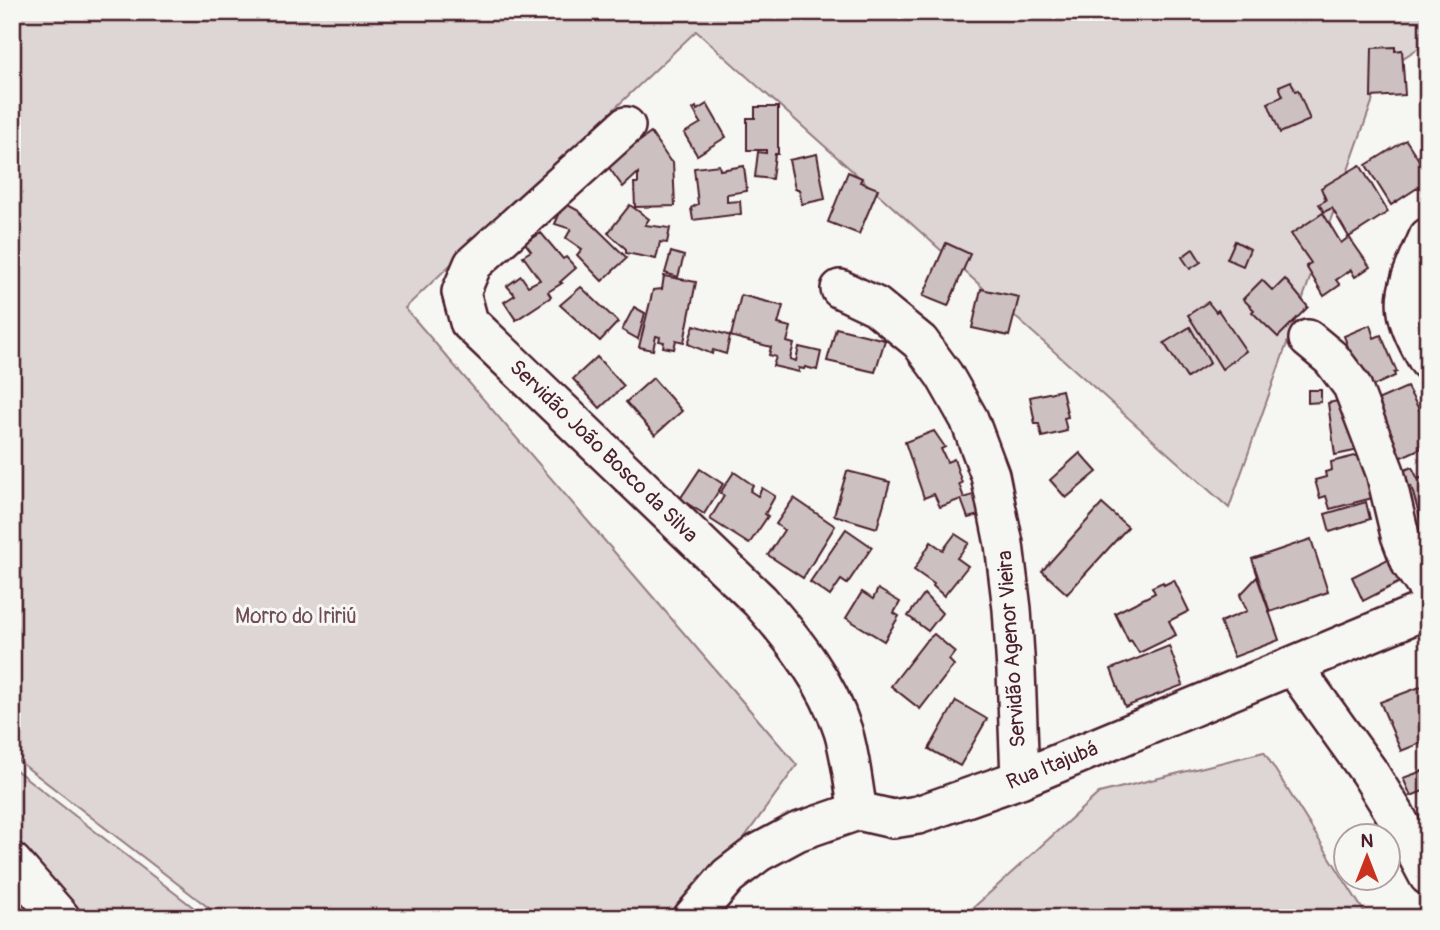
<svg xmlns="http://www.w3.org/2000/svg" width="1440" height="930" font-family="Pangolin,sans-serif">
  <rect width="100%" height="100%" fill="#f6f6f2"/>
  <filter id="ink" filterUnits="userSpaceOnUse"><feTurbulence type="fractalNoise" baseFrequency=".0143" numOctaves="2"/><feDisplacementMap in="SourceGraphic" scale="14" xChannelSelector="R" yChannelSelector="G"/><feConvolveMatrix kernelMatrix="1 2 1 2 8 2 1 2 1" color-interpolation-filters="sRGB"/></filter>
  <g filter="url(#ink)">
    <!-- green -->
    <g fill="#ddd6d5" stroke="#947a80" stroke-width="2">
      <polygon points="12,12 1428,12 1428,42 1383,71 1229,508 696,31 405,308 797,765 686,918 222,918 12,756"/>
      <polygon points="1264,752 1368,918 962,918 1099,793"/>
      <polygon points="12,767 207,918 76,918 12,843"/>
    </g>
    <!-- building -->
    <g fill="#ccc1c0" stroke="#4a1f2b" stroke-width="2">
      <polygon points="1425,12 1428,12 1428,33 1425,33 1422,14"/>
      <polygon points="1395,47 1395,51 1402,50 1405,95 1371,97 1372,48"/>
      <polygon points="1291,81 1295,91 1298,90 1310,120 1280,133 1268,103 1283,96 1279,86"/>
      <polygon points="707,104 726,137 697,155 684,133 701,123 693,109 696,107 697,110"/>
      <polygon points="755,107 778,107 778,154 775,154 772,179 755,177 758,152 766,153 766,150 747,150 747,118 755,118"/>
      <polygon points="651,133 670,161 673,162 675,206 635,207 634,183 638,183 638,173 623,187 607,165"/>
      <polygon points="1406,140 1428,174 1428,181 1391,205 1366,165"/>
      <polygon points="817,154 825,199 802,204 799,189 795,189 789,160"/>
      <polygon points="719,165 720,170 744,166 747,191 727,194 727,202 740,201 741,214 693,220 691,208 698,204 694,168"/>
      <polygon points="1360,165 1388,212 1349,237 1332,208 1324,212 1319,204 1326,200 1321,188"/>
      <polygon points="848,172 862,178 860,182 878,189 859,234 828,222"/>
      <polygon points="564,203 579,211 627,258 602,281 577,255 582,249 566,238 571,229 555,224"/>
      <polygon points="630,205 649,219 645,225 670,228 667,243 660,242 656,259 626,253 626,249 608,233"/>
      <polygon points="1323,213 1341,243 1349,237 1370,267 1355,277 1351,270 1336,280 1340,285 1324,296 1306,266 1311,263 1291,234"/>
      <polygon points="541,233 563,259 566,257 576,268 560,282 562,283 548,292 551,297 516,320 504,302 515,295 507,286 521,276 528,286 540,280 523,256 531,251 525,243"/>
      <polygon points="1235,241 1250,249 1243,266 1227,259"/>
      <polygon points="946,243 970,254 948,306 923,296"/>
      <polygon points="1193,249 1201,262 1190,269 1182,257"/>
      <polygon points="671,252 684,256 678,277 665,273"/>
      <polygon points="664,276 696,282 684,342 676,340 674,349 663,347 664,342 659,341 660,337 656,336 653,350 639,347 653,290 662,289"/>
      <polygon points="1285,279 1308,307 1278,337 1252,312 1254,310 1243,299 1262,280 1273,291"/>
      <polygon points="581,287 618,322 600,341 560,305"/>
      <polygon points="981,289 1019,297 1009,336 972,328"/>
      <polygon points="741,295 783,306 778,324 791,327 787,342 794,344 790,359 796,361 799,347 821,352 817,370 805,367 804,369 799,368 799,372 773,366 776,357 769,355 771,347 730,336 726,354 713,350 712,354 688,344 694,325 731,336"/>
      <polygon points="1208,302 1216,312 1218,310 1246,351 1222,369 1188,315"/>
      <polygon points="634,307 645,313 638,339 622,330"/>
      <polygon points="1370,325 1374,338 1381,335 1397,372 1394,373 1395,376 1364,390 1344,336"/>
      <polygon points="1190,327 1210,363 1187,378 1164,343"/>
      <polygon points="836,328 885,340 875,372 827,361"/>
      <polygon points="597,357 624,386 600,408 573,379"/>
      <polygon points="653,378 682,411 655,435 626,402"/>
      <polygon points="1407,387 1428,426 1428,445 1395,460 1366,405"/>
      <polygon points="1062,390 1068,417 1064,418 1067,431 1042,437 1039,424 1035,424 1030,397"/>
      <polygon points="1308,390 1321,390 1321,402 1308,403"/>
      <polygon points="1348,399 1364,449 1335,455 1328,403"/>
      <polygon points="934,431 945,447 941,449 947,462 954,459 962,483 959,484 964,498 979,493 986,513 968,518 961,499 940,507 934,494 924,498 905,442"/>
      <polygon points="1371,452 1384,495 1330,509 1326,496 1320,498 1315,480 1326,477 1325,472 1332,470 1331,462"/>
      <polygon points="1080,453 1097,472 1066,498 1050,480"/>
      <polygon points="1412,467 1418,479 1428,475 1428,522 1422,524 1411,486 1400,491 1395,474"/>
      <polygon points="700,469 723,484 704,514 680,499"/>
      <polygon points="847,471 890,482 877,528 834,515"/>
      <polygon points="734,472 753,485 750,491 758,496 762,488 775,496 765,514 768,516 749,544 710,519 724,496 720,493"/>
      <polygon points="794,498 835,526 803,578 768,555 784,530 776,524"/>
      <polygon points="1366,502 1370,519 1330,532 1325,514"/>
      <polygon points="1102,504 1128,527 1067,594 1042,571"/>
      <polygon points="846,529 872,547 847,584 841,580 830,596 810,582"/>
      <polygon points="955,534 969,543 957,558 968,566 944,596 933,586 934,584 914,570 931,542 943,550"/>
      <polygon points="1311,539 1328,592 1270,612 1252,559"/>
      <polygon points="1392,557 1402,581 1363,601 1352,577"/>
      <polygon points="1257,577 1279,640 1234,657 1220,622 1247,611 1240,595"/>
      <polygon points="1174,580 1189,611 1169,621 1176,635 1139,653 1131,640 1129,642 1115,613 1155,593 1152,587 1163,582 1164,585"/>
      <polygon points="878,589 900,602 894,613 899,616 884,641 846,618 862,592 873,599"/>
      <polygon points="924,594 942,613 928,631 908,616"/>
      <polygon points="934,634 955,652 949,660 954,665 920,709 891,686 925,642"/>
      <polygon points="1169,646 1183,685 1125,707 1111,669"/>
      <polygon points="1428,684 1428,740 1401,751 1380,702"/>
      <polygon points="956,701 987,719 960,766 929,749"/>
      <polygon points="1428,769 1428,789 1411,796 1403,778"/>
    </g>
    <g fill="none" stroke-linecap="round" stroke-linejoin="round">
      <defs>
        <g id="minor">
          <path d="M626,126l-153,138 -12,28 8,30 291,279c34,39 67,80 83,130 8,26 10,54 15,80"/>
          <path d="M1428,237c-25,58 -33,67 0,124"/>
          <polyline points="840,289 876,306 920,342 944,375 969,419 990,475 1004,544 1012,609 1016,671 1020,779"/>
          <polyline points="1308,339 1331,358 1352,386 1385,472 1400,535 1411,564 1428,589"/>
          <polyline points="1293,666 1369,772 1395,814 1428,876"/>
          <polyline points="12,862 61,918"/>
          <polyline points="692,918 728,876 758,853 797,832 858,811 893,819 918,815 1020,779 1428,609"/>
        </g>
      </defs>
      <!-- minor casing -->
      <use href="#minor" stroke="#4a1f2b" stroke-width="42"/>
      <!-- minor -->
      <use href="#minor" stroke="#f6f6f2" stroke-width="37"/>
    </g>
  </g>
  <g text-anchor="middle" stroke-width="6" stroke-linejoin="round" paint-order="stroke">
    <!-- street labels -->
    <g font-size="21" fill="#4a1f2b" stroke="#f6f6f2">
      <text transform="translate(604 451) rotate(44)" y="7">Servidão João Bosco da Silva</text>
      <text transform="translate(1011 649) rotate(-94)" y="7">Servidão Agenor Vieira</text>
      <text transform="translate(1052 765) rotate(-22)" y="7">Rua Itajubá</text>
    </g>
    <!-- park labels -->
    <g font-size="21" fill="#6f4d56" stroke="#f6f6f2">
      <text x="296" y="623">Morro do Iririú</text>
    </g>
  </g>
  <!-- margin -->
  <rect width="1440" height="930" fill="none" stroke="#f6f6f2" stroke-width="42"/>
  <rect x="21" y="21" width="1398" height="888" fill="none" stroke="#4a1f2b" stroke-width="2.5" filter="url(#ink)"/>
  <!-- north arrow -->
  <g transform="translate(1367 857)"><circle r="33" fill="#f6f6f2" stroke="#b1a0a2" stroke-width="2"/>
  <path d="M0-5L12 26L0 18L-12 26Z" fill="#c8321e"/>
  <text y="-10" font-size="19" font-weight="bold" text-anchor="middle" fill="#4a1f2b">N</text>
  </g>
</svg>
